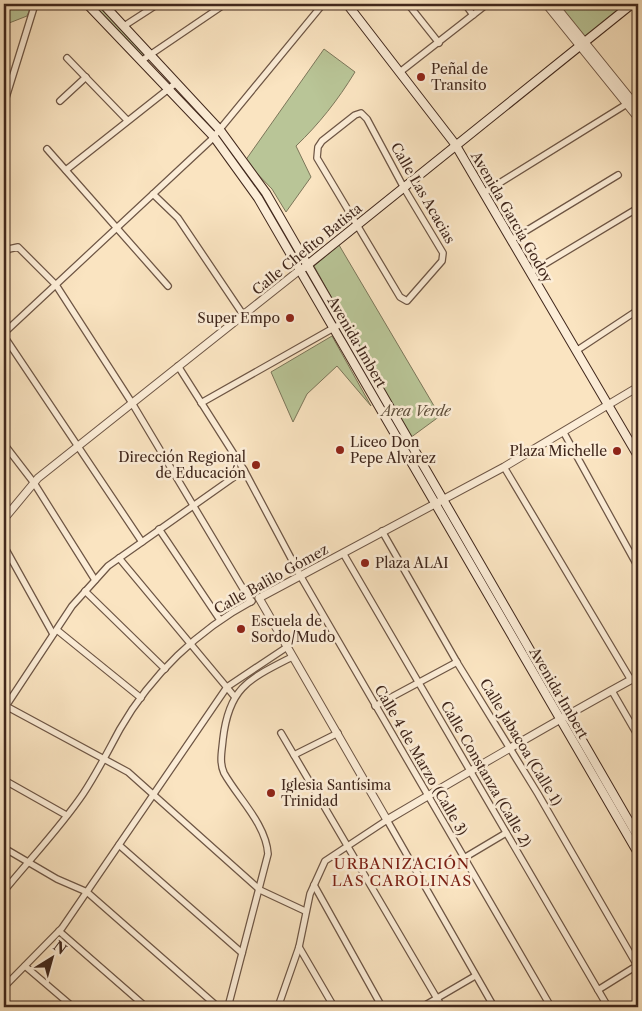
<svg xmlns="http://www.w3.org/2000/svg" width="642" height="1011" font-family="'Libre Caslon Text',serif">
  <rect width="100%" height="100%" fill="#fae4c1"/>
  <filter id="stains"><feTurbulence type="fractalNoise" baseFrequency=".004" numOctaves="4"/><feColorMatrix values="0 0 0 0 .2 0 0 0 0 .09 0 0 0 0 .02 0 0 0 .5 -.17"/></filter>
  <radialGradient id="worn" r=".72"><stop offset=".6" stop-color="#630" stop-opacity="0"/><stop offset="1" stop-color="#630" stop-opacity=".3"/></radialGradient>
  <!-- green -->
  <g fill="#b9c597" stroke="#7c765a">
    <polygon points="4,4 32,4 27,16 4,25"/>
    <polygon points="91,4 100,4 146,55 141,59"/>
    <polygon points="551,4 628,4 582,42"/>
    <path d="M324,49l31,23c-17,28 -36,52 -59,74l15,31 -25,35 -14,-23 -27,-28z"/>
    <polygon points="221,135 265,196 305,264 301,266 217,138"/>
    <polygon points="339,245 440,416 410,438 314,266"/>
    <polygon points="332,336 371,406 337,366 307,394 293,422 271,372"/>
    <polygon points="377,388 440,497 435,499 373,391"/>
  </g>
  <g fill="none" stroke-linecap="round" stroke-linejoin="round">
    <defs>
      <g id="minor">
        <polyline points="408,4 439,43"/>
        <polyline points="465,4 473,15"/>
        <polyline points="632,4 638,11"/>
        <polyline points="124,26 158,4"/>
        <polyline points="67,58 127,120"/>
        <polyline points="141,61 225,4"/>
        <polyline points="400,72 487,4"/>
        <polyline points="60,101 86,77"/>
        <polyline points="4,104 35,4"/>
        <polygon points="361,113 367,119 404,188 443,253 442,261 407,301 400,297 317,158 318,147 322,141 355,115"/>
        <polyline points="47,149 168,286"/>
        <polyline points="66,170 176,83"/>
        <polyline points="485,192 630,102"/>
        <polyline points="153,194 178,218 244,316"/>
        <polyline points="511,240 618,175"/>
        <polyline points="4,254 9,249 18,247 56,285 132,403 251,602"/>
        <polyline points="530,273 638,208"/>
        <polyline points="4,333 211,140 323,4"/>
        <polyline points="4,336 142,542"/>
        <polyline points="576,351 638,310"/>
        <polyline points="178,366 244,470 301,577 551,1007"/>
        <polyline points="201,403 337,326"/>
        <polyline points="564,433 638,567"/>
        <polyline points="4,444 34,483 95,580"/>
        <polyline points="504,467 631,680"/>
        <polyline points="159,529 220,620"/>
        <polyline points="382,531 458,664 538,794 638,967"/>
        <polyline points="4,546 53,634"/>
        <polyline points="343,553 608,1007"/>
        <polyline points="119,558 234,696"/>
        <polyline points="85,591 165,669"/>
        <polyline points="57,630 141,698"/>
        <polyline points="612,691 638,736"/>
        <polyline points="4,705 128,772 260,890 305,911"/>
        <polyline points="6,706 72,606 108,566 244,470"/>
        <polyline points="375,706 457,662"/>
        <polyline points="281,733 442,1007"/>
        <polyline points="294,755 338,733"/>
        <polyline points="4,780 66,815"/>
        <polyline points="119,845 242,953"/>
        <polyline points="4,848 57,879 87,892 218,1007"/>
        <polyline points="464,858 506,833"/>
        <polyline points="314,885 382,1007"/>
        <path d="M4,891c26,-32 56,-63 79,-97 14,-21 25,-43 37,-65 31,-54 78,-99 132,-128"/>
        <polyline points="59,931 146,1007"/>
        <polyline points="299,947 334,1007"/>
        <polyline points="25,966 73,1007"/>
        <polyline points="4,987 62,928 227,687 287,647"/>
        <polyline points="598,990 638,965"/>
        <path d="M228,1007l40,-153c-2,-30 -30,-56 -44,-81 -5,-11 -2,-22 -1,-34 6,-52 26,-60 69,-82"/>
        <polyline points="278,1007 299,947 310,894 325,861 387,820 494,1007"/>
        <polyline points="422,1007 475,976"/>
      </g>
      <g id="tertiary">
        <polyline points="546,4 638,118"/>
        <polyline points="554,4 638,108"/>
        <path d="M638,387l-134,80 -245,131 128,222c83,-49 166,-98 251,-144"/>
        <polyline points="4,519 38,478 301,269"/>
      </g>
      <g id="secondary">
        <polyline points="87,4 214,137 258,198 638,853"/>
        <polyline points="103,4 220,130 266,193 638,837"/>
        <polyline points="347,4 455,144 638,456"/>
        <polyline points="305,267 632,4"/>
      </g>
    </defs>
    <!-- minor casing -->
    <use href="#minor" stroke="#6e5645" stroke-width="8"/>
    <!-- tertiary casing -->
    <use href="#tertiary" stroke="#6e5645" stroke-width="9"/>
    <!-- secondary casing -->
    <use href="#secondary" stroke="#40271c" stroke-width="10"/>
    <!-- minor -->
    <use href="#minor" stroke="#fcedd7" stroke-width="5.5"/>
    <!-- tertiary -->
    <use href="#tertiary" stroke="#fcedd7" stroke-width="7"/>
    <!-- secondary -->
    <use href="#secondary" stroke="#fcedd7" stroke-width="8"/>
  </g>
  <!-- markers -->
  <g fill="#8f2418" stroke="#fcedd7" stroke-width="2">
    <circle cx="421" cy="77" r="5"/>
    <circle cx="290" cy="318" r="5"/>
    <circle cx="340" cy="450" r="5"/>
    <circle cx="617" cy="451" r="5"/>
    <circle cx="256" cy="465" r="5"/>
    <circle cx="365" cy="563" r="5"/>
    <circle cx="241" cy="629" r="5"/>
    <circle cx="271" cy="793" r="5"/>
  </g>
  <g text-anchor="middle" stroke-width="5" stroke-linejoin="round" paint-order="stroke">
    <!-- poi labels -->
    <g font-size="14" fill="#40271c" stroke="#fcedd7" text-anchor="start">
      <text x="431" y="74">Peñal de<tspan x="431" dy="16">Transito</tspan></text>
      <text x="280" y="323" text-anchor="end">Super Empo</text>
      <text x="350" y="447">Liceo Don<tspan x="350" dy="16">Pepe Alvarez</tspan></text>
      <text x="607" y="456" text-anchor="end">Plaza Michelle</text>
      <text x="246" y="462" text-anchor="end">Dirección Regional<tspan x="246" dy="16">de Educación</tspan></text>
      <text x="375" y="568">Plaza ALAI</text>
      <text x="251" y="626">Escuela de<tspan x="251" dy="16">Sordo/Mudo</tspan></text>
      <text x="281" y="790">Iglesia Santísima<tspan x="281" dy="16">Trinidad</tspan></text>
    </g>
    <!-- street labels -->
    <g font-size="14" fill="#40271c" stroke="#fcedd7">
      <text transform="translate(423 193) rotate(60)" y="5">Calle Las Acacias</text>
      <text transform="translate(512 217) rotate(60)" y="5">Avenida García Godoy</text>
      <text transform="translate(307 249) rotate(-39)" y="5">Calle Chefito Batista</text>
      <text transform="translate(357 342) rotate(60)" y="5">Avenida Imbert</text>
      <text transform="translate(271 579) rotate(-29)" y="5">Calle Balilo Gómez</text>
      <text transform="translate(559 693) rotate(60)" y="5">Avenida Imbert</text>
      <text transform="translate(521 742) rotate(59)" y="5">Calle Jabacoa (Calle 1)</text>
      <text transform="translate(421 760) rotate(60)" y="5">Calle 4 de Marzo (Calle 3)</text>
      <text transform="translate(486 774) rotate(60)" y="5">Calle Constanza (Calle 2)</text>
    </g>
    <!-- park labels -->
    <g font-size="14" font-style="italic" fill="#5e4e3b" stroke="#fcedd7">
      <text x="416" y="416">Area Verde</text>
    </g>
    <!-- neighbourhood labels -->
    <g font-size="15" letter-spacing="1" fill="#7a1f14" stroke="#fcedd7">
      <text x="402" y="869">URBANIZACIÓN<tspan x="402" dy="17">LAS CAROLINAS</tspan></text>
    </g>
  </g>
  <!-- margin -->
  <rect width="642" height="1011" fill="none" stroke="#fae4c1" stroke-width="20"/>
  <rect x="5" y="5" width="632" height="1001" fill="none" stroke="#40271c" stroke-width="2.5"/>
  <rect x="10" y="10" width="622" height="991" fill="none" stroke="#40271c"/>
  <!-- north arrow -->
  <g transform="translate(52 958) rotate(37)" stroke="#fcedd7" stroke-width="4" paint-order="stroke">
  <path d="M0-4L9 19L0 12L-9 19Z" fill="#40271c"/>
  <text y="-8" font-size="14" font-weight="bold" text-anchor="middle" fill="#40271c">N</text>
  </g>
  <rect width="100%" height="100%" filter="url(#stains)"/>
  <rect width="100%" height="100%" fill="url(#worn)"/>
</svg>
